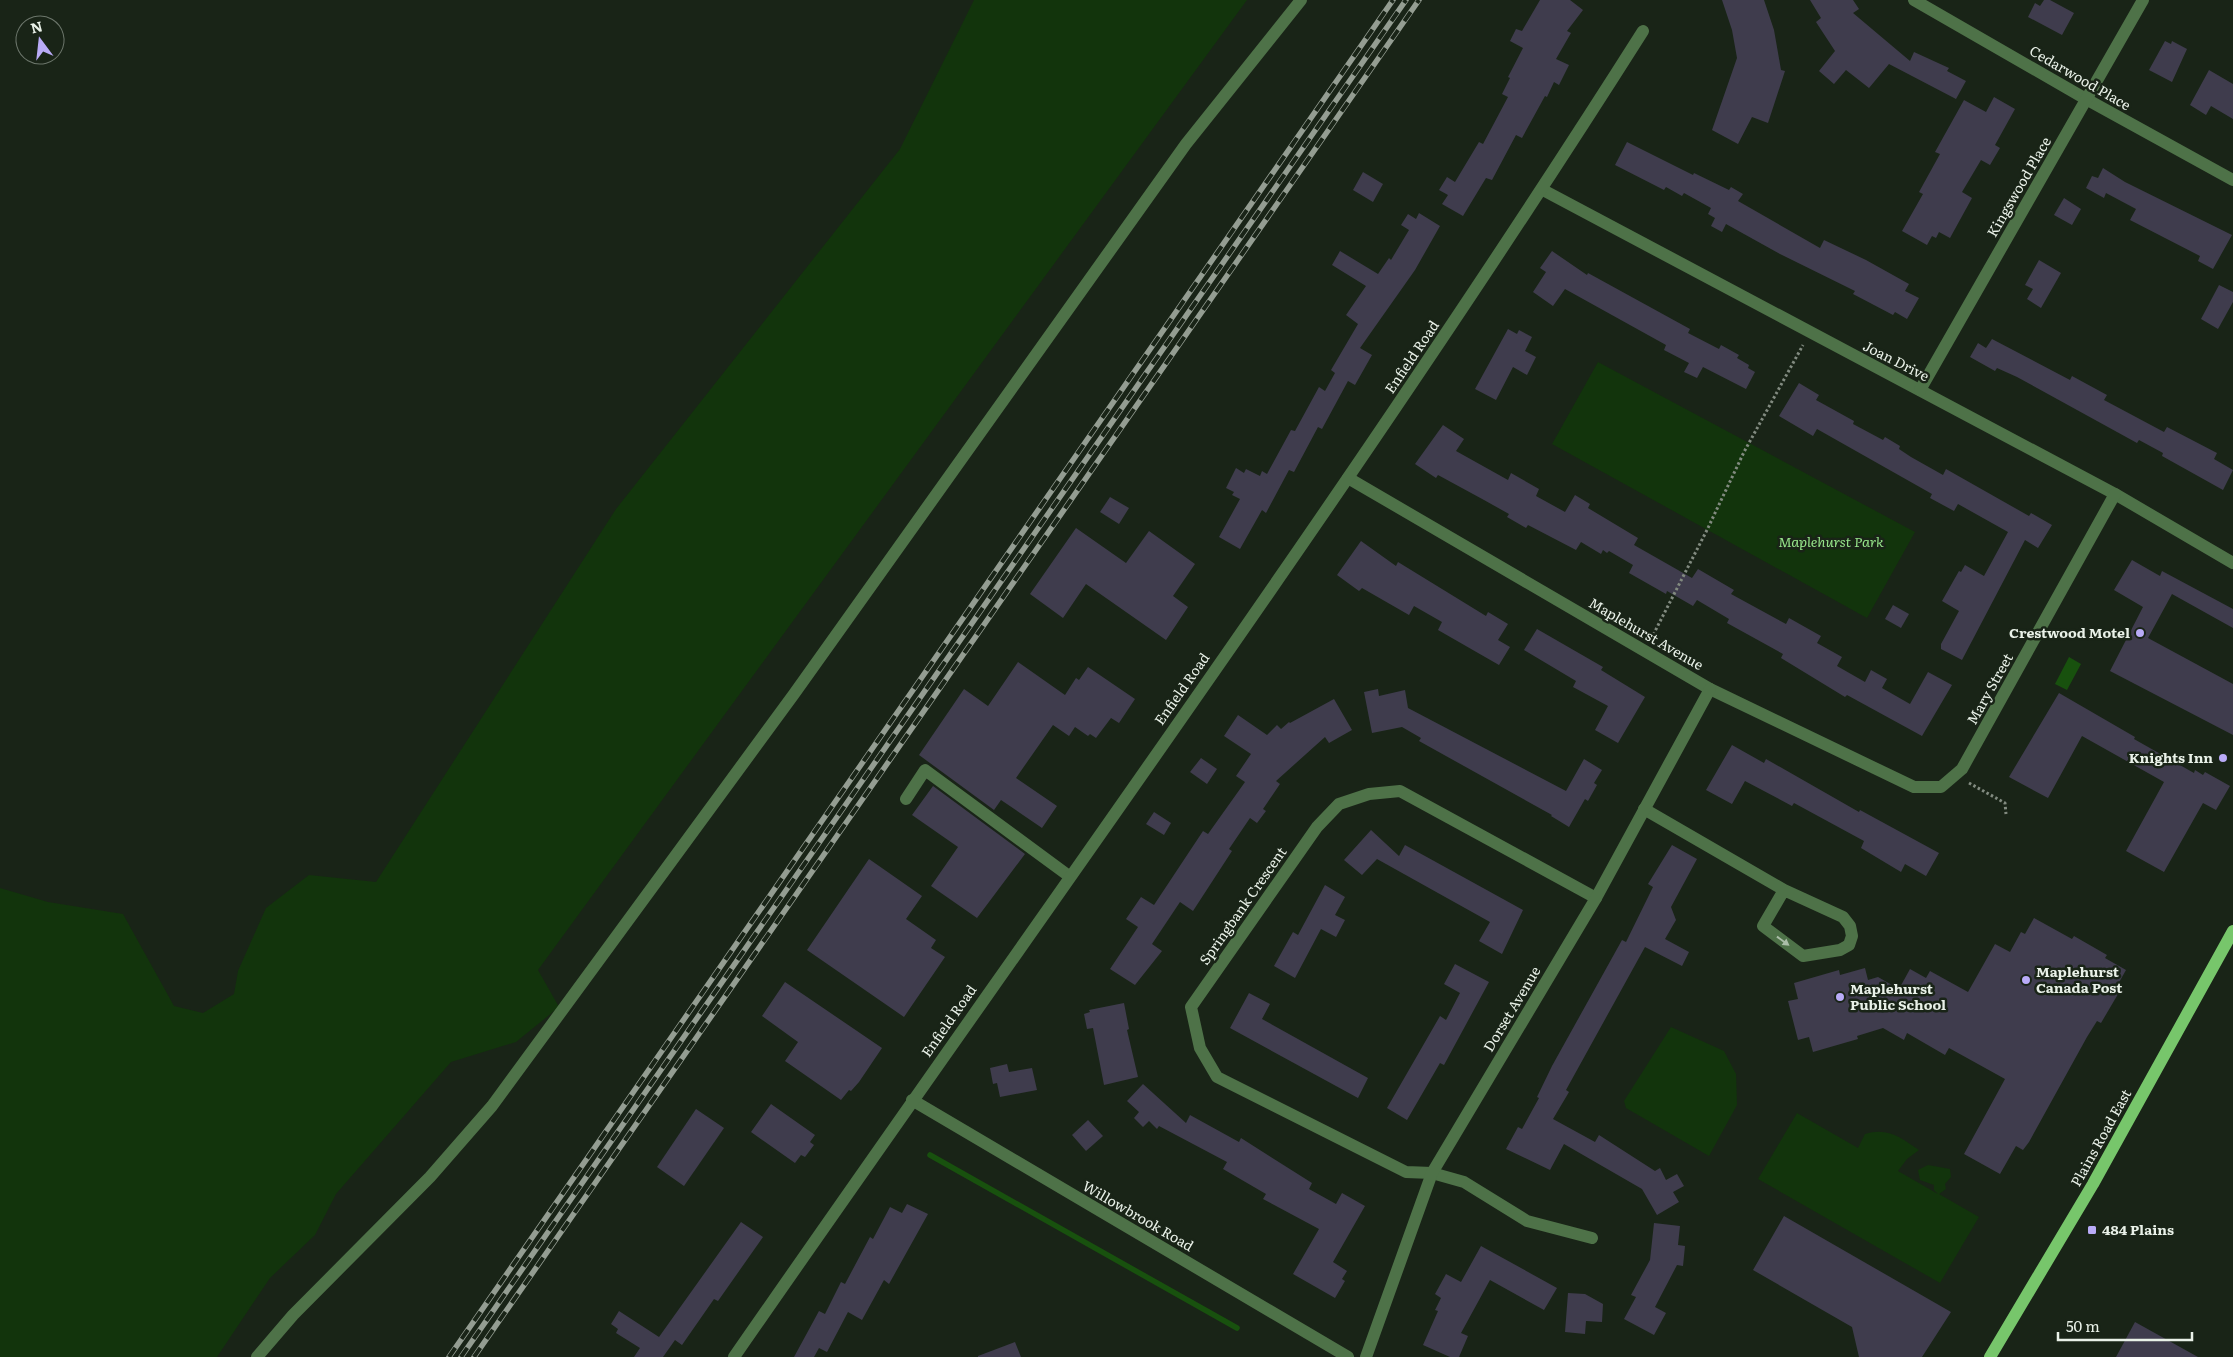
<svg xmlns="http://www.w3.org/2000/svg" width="2233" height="1357" font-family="Literata,serif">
  <rect width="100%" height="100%" fill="#192417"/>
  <!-- green -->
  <g fill="#12340c">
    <polygon points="974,0 1247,0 538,970 559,1007 516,1042 451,1062 336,1194 315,1235 270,1278 217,1357 0,1357 0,888 48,902 123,914 174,1006 203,1013 234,994 238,971 266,908 309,875 376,882 616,509 900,149"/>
    <polygon points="1598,362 1915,532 1867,618 1552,444"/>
    <polygon points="1671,1027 1724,1051 1736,1074 1737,1105 1709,1156 1626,1108 1624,1101"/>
    <path d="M1797,1113l61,35 7,-14c23,-7 36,4 54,16l-12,9 -9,12 40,23 -4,-4v-5l-14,-5 -2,-10 10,-5 22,4 1,8 -6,7 1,5 -7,5 40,23 -39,66 -182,-104z"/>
  </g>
  <!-- water -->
  <polygon fill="#18510e" points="2069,657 2081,664 2067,690 2055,684"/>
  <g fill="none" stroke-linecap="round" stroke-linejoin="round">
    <!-- stream -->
    <polyline stroke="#18510e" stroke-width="5.5" points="930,1155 1237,1328"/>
  </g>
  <!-- building -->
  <g fill="#3f3c4d">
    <polygon points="1540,0 1570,0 1583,10 1567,31 1571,33 1556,59 1569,65 1559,85 1554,82 1547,97 1545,96 1522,138 1516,135 1492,180 1486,178 1463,216 1442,204 1448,195 1439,190 1447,177 1455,182 1479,142 1483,144 1508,97 1502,94 1510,78 1508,77 1523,48 1510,41 1516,29 1522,31"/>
    <polygon points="1722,0 1764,0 1774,30 1781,70 1785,71 1768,123 1752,117 1738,144 1712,130 1737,58 1732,30"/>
    <polygon points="1810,0 1853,0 1859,9 1853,13 1910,61 1914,52 1949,68 1947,71 1966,81 1956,99 1889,64 1869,88 1846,70 1834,84 1819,71 1835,51 1816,22 1821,18"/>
    <polygon points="2044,0 2050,0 2074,13 2062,35 2028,17 2035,3 2040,6"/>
    <polygon points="2165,41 2171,44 2172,41 2187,49 2172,82 2149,70"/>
    <polygon points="2209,70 2233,84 2233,119 2211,106 2206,115 2190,105"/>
    <polygon points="1994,97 2015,109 1995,145 2000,148 1990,165 1981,160 1962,192 1972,198 1950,238 1939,232 1936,238 1932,236 1927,245 1902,231 1923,194 1919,192 1940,154 1935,152 1964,100 1986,112"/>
    <polygon points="1627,142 1693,175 1694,173 1729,190 1731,187 1743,194 1738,201 1820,248 1824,240 1866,260 1909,284 1905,291 1919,298 1907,319 1895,312 1893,315 1853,294 1855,291 1780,254 1726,224 1722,232 1711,226 1715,218 1708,214 1711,208 1684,193 1682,196 1666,187 1664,190 1615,165"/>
    <polygon points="2103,168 2125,182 2232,235 2213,269 2198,261 2200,256 2130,220 2136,209 2106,193 2104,198 2086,188 2092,176 2098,178"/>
    <polygon points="1363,172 1383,184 1373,202 1353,190"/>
    <polygon points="2064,198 2081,209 2072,225 2054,215"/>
    <polygon points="1419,213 1440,226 1415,270 1360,348 1372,355 1355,385 1348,381 1322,429 1318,427 1294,472 1289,470 1266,513 1262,510 1240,549 1219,537 1240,499 1232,495 1234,492 1226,488 1236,468 1244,473 1246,469 1260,476 1262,471 1267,474 1291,430 1295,431 1319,387 1325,391 1335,373 1331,370 1358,324 1346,315 1366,286 1332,265 1340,251 1378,274 1389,258 1391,260 1409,230 1401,225 1408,214 1416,219"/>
    <polygon points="1552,251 1587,275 1588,273 1690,329 1688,333 1719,349 1721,345 1739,355 1737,358 1749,365 1748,368 1755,372 1746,389 1703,367 1697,378 1684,372 1689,363 1664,350 1666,345 1565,289 1553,306 1533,292 1546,272 1540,268"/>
    <polygon points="2039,260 2061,273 2041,308 2027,299 2033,289 2025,285"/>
    <polygon points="2219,285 2233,292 2233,302 2218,329 2201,319"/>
    <polygon points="1508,329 1517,334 1519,330 1532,337 1525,351 1536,357 1527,375 1513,367 1496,400 1475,389"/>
    <polygon points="1992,339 2070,380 2072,376 2107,395 2104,400 2164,432 2167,427 2217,453 2214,459 2233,470 2223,490 2162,456 2163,453 2139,440 2137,443 2017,377 1997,368 1995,371 1970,357 1978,343 1986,348"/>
    <polygon points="1799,383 1819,395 1816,400 1854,421 1853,424 1883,440 1885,437 1900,446 1899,449 1911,457 1943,475 1946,469 2029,516 2031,513 2052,525 2038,548 2025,540 1962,660 1941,649 1941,644 1959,611 1942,601 1959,571 1961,572 1965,565 1984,576 2008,532 1958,504 1954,511 1930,498 1932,494 1817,429 1813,436 1779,416"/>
    <polygon points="1443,425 1464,439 1456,451 1508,480 1511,473 1539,489 1536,496 1565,512 1575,495 1590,504 1588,508 1638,538 1634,545 1692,578 1698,569 1734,590 1731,594 1786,624 1789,618 1821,636 1817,643 1842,657 1837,666 1865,682 1871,670 1887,679 1882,688 1910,704 1928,672 1952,685 1922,736 1847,695 1845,697 1781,658 1783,654 1727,623 1729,619 1697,600 1693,606 1667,591 1666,594 1629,573 1633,565 1609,551 1607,553 1603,550 1601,554 1581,542 1576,550 1528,525 1526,528 1507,517 1509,514 1484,500 1438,475 1436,478 1415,464"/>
    <polygon points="1110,497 1129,508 1119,524 1100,512"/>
    <polygon points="1076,528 1126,563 1149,531 1195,564 1173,596 1188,607 1166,640 1086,584 1063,618 1030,594"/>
    <polygon points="1361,541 1396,566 1398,562 1486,616 1488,612 1508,624 1498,640 1510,647 1499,665 1438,630 1442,622 1414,606 1409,615 1362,588 1359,591 1337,575"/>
    <polygon points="2132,560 2160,576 2162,571 2233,609 2233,628 2172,594 2148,638 2233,684 2233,735 2110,671 2143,607 2114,590"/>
    <polygon points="1893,605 1909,614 1901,628 1885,619"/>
    <polygon points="1537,629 1603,667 1601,670 1645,697 1618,743 1595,730 1608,706 1573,687 1576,681 1524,650"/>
    <polygon points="1018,662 1065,695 1076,678 1079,680 1088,667 1135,699 1119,723 1111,718 1096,738 1090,734 1088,736 1075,727 1069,736 1053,725 1016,778 1057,806 1042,828 1001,800 994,810 919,755 964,689 988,706"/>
    <polygon points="1378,689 1379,696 1405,690 1408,708 1566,791 1584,759 1602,770 1594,783 1597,785 1588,801 1585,799 1569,827 1551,816 1552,815 1419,741 1421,738 1402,727 1372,733 1364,692"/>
    <polygon points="2059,693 2135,737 2134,739 2194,773 2195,770 2203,775 2205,772 2230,786 2216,810 2203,803 2164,872 2126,851 2164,782 2082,736 2048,798 2009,777"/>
    <polygon points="1334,699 1352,730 1329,743 1325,737 1276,781 1280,784 1263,809 1266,811 1257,823 1250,818 1229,849 1232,851 1193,911 1180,902 1152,944 1162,951 1135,985 1110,969 1138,927 1126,919 1141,897 1154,905 1203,831 1208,834 1245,782 1236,776 1251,754 1224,736 1238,715 1267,735 1277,725 1281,729 1289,722 1290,723"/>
    <polygon points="1732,745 1764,763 1766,759 1859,812 1860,810 1939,853 1926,876 1905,864 1901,872 1861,848 1864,841 1794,803 1792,806 1745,781 1732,804 1706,790"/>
    <polygon points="1201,758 1217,769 1207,784 1190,772"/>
    <polygon points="933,786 1025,854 977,918 931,886 958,847 912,815"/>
    <polygon points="1154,812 1171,823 1164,835 1146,824"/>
    <polygon points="1371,830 1399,856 1405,845 1523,910 1502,954 1479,941 1490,922 1377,859 1362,875 1344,860"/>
    <polygon points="1672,845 1697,859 1671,907 1676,920 1665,939 1689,952 1682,966 1645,947 1566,1090 1569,1092 1553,1119 1595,1142 1599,1135 1655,1171 1660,1168 1666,1180 1677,1174 1684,1186 1673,1192 1679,1202 1657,1215 1642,1189 1564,1144 1550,1170 1506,1149 1518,1127 1522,1129 1539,1098 1537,1097 1552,1066 1622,940 1626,942 1653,887 1648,884"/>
    <polygon points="869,859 922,896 906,919 936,940 931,948 945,957 904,1017 807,950"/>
    <polygon points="1325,885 1345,897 1335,915 1345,920 1336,937 1321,929 1295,978 1274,966 1293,932 1298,935"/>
    <polygon points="2034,918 2072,939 2074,936 2107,955 2105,958 2126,970 2117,986 2121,989 2101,1023 2097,1021 2087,1037 2029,1142 2023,1150 2016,1146 2000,1174 1964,1154 2005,1079 1949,1048 1945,1055 1907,1033 1904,1040 1883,1028 1857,1036 1858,1039 1813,1052 1809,1037 1798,1040 1788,1001 1798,999 1794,983 1839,970 1840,975 1865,968 1868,980 1878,977 1899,989 1910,969 1926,978 1930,971 1968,992 1995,944 2010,952 2021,932 2025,934"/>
    <polygon points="1455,964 1489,982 1444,1065 1440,1063 1407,1120 1387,1108 1440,1016 1446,1020 1460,993 1444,984"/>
    <polygon points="785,982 882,1048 859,1082 851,1091 849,1090 841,1100 785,1061 798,1042 762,1016"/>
    <polygon points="1249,993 1270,1004 1262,1019 1368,1078 1358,1098 1230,1028"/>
    <polygon points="1124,1003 1129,1029 1127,1030 1138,1077 1104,1085 1093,1028 1087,1029 1084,1014 1090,1012 1089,1010"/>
    <polygon points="1007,1064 1009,1072 1032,1068 1037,1090 1000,1097 997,1083 993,1084 990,1068"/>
    <polygon points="1143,1084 1186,1123 1190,1115 1239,1142 1241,1138 1312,1183 1309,1189 1336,1204 1342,1193 1365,1206 1333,1262 1347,1271 1342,1279 1345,1281 1335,1298 1293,1274 1319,1229 1263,1199 1266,1194 1223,1169 1227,1162 1159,1126 1157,1129 1149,1121 1143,1127 1134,1118 1139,1112 1127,1101"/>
    <polygon points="771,1104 815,1135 810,1142 814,1145 805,1157 801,1155 795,1163 751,1132"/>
    <polygon points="696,1109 724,1128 684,1186 657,1167"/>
    <polygon points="1088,1120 1103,1136 1086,1151 1072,1135"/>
    <polygon points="907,1204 928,1214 889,1284 884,1280 862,1320 848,1312 827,1352 819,1348 814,1357 794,1357 819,1311 825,1314 841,1282 845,1284 870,1237 873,1239 890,1207 902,1213"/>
    <polygon points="1784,1216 1951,1312 1922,1357 1859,1357 1852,1327 1753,1270"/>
    <polygon points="741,1222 763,1237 718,1301 714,1299 682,1345 675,1340 663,1357 634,1357 640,1348 616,1333 618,1329 611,1324 619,1311 659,1337"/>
    <polygon points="1654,1223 1680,1226 1678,1245 1685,1246 1683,1266 1677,1265 1655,1307 1666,1313 1654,1335 1624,1319 1636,1297 1631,1295 1650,1260"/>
    <polygon points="1481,1246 1557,1288 1544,1310 1490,1280 1461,1333 1468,1336 1459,1357 1450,1357 1423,1345 1438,1311 1435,1310 1441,1298 1435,1294 1446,1274 1461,1282"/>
    <polygon points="1568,1293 1585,1294 1603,1304 1602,1322 1586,1321 1585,1334 1565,1332"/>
    <polygon points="2135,1322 2198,1357 2116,1357"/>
    <polygon points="1015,1342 1021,1357 978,1357 978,1356"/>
  </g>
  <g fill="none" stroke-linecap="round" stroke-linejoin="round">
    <!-- path -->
    <g stroke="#828b80" stroke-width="3" stroke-dasharray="2.5 2.5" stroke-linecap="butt">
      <polyline points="1651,639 1707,530 1744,452 1803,345"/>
      <polyline points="1969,783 2005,803 2006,814"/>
    </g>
    <!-- minor -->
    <g stroke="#4e7248" stroke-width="12">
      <polyline points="1914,0 2086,99 2233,180"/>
      <polyline points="1543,190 2115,494 2233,563"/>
      <polyline points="1920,390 2143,0"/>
      <polyline points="1348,478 1710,689 1914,787 1941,787 1962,769 2115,494"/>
      <polyline points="906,799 925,770 1069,876"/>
      <polyline points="1644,809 1784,890 1843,917 1850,926 1852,936 1849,945 1840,950 1803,956 1763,926 1784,890"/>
      <polyline points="912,1100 1348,1357"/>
      <polyline points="1592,1238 1527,1221 1464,1182 1432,1173 1406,1172 1217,1077 1200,1048 1191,1007 1317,827 1339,804 1369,794 1400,791 1596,898"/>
      <polyline points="257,1357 293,1315 430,1177 492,1106 794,694 1186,144 1301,0"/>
      <path d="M734,1357c305,-440 622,-873 909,-1326"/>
      <polyline points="1366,1357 1432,1173 1596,898 1710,689"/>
    </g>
    <!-- major -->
    <polyline stroke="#77c66b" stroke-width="12" points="1990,1357 2093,1184 2233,931"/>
    <defs>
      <g id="rail">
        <polyline points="449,1357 1393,0"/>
        <polyline points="461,1357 1406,0"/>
        <polyline points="474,1357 1419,0"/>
      </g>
    </defs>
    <!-- rail casing -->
    <use href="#rail" stroke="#949d92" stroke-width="5.5"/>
    <!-- rail -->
    <use href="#rail" stroke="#192417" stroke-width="4" stroke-dasharray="11" stroke-linecap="butt"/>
  </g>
  <!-- one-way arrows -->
  <defs><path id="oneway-solid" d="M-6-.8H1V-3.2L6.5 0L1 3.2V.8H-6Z" transform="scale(1.25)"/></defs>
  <use fill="#abbea8" href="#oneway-solid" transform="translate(1783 941) rotate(36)"/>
  <!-- markers -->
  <g fill="#b9abf7" stroke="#192417" stroke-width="2">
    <circle cx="2140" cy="633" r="5"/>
    <circle cx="2223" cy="758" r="5"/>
    <circle cx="2026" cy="980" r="5"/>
    <circle cx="1840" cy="997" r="5"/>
    <rect x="2087" y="1225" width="10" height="10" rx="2.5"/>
  </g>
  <g text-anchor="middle" stroke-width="5" stroke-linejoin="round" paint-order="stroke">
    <!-- street labels -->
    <g font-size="14" fill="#e9f1e8" stroke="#192417">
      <text transform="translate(2080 78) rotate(30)" y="5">Cedarwood Place</text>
      <text transform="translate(2019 187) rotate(-60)" y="5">Kingswood Place</text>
      <text transform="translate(1412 357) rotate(-56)" y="5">Enfield Road</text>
      <text transform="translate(1896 361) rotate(27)" y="5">Joan Drive</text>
      <text transform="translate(1646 634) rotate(30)" y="5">Maplehurst Avenue</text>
      <text transform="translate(1182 689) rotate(-55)" y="5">Enfield Road</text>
      <text transform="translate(1990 689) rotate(-61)" y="5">Mary Street</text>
      <text transform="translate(1243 906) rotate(-55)" y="5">Springbank Crescent</text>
      <text transform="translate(1512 1009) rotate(-59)" y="5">Dorset Avenue</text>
      <text transform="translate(949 1021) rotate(-55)" y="5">Enfield Road</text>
      <text transform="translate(2101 1138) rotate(-61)" y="5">Plains Road East</text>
      <text transform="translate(1138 1216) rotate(30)" y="5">Willowbrook Road</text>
    </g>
    <!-- park labels -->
    <g font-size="14" font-style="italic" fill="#96e48a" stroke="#192417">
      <text x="1831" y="547">Maplehurst Park</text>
    </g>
    <!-- poi labels -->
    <g font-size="14" font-weight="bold" fill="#e9f1e8" stroke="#192417" text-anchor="start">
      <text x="2130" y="638" text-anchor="end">Crestwood Motel</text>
      <text x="2213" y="763" text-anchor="end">Knights Inn</text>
      <text x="2036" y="977">Maplehurst<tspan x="2036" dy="16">Canada Post</tspan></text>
      <text x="1850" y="994">Maplehurst<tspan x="1850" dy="16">Public School</tspan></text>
      <text x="2102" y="1235">484 Plains</text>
    </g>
  </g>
  <!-- north arrow -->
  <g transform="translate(40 40) rotate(345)"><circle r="24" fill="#192417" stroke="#6c766b"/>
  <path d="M0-4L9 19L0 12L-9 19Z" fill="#b9abf7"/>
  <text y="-8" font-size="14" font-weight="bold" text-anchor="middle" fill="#e9f1e8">N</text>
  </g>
  <!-- scale -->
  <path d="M2058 1332v8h134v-8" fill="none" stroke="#e9f1e8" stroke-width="2.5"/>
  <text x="2066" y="1332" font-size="15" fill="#e9f1e8" stroke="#192417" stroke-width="4" paint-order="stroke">50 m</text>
</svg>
